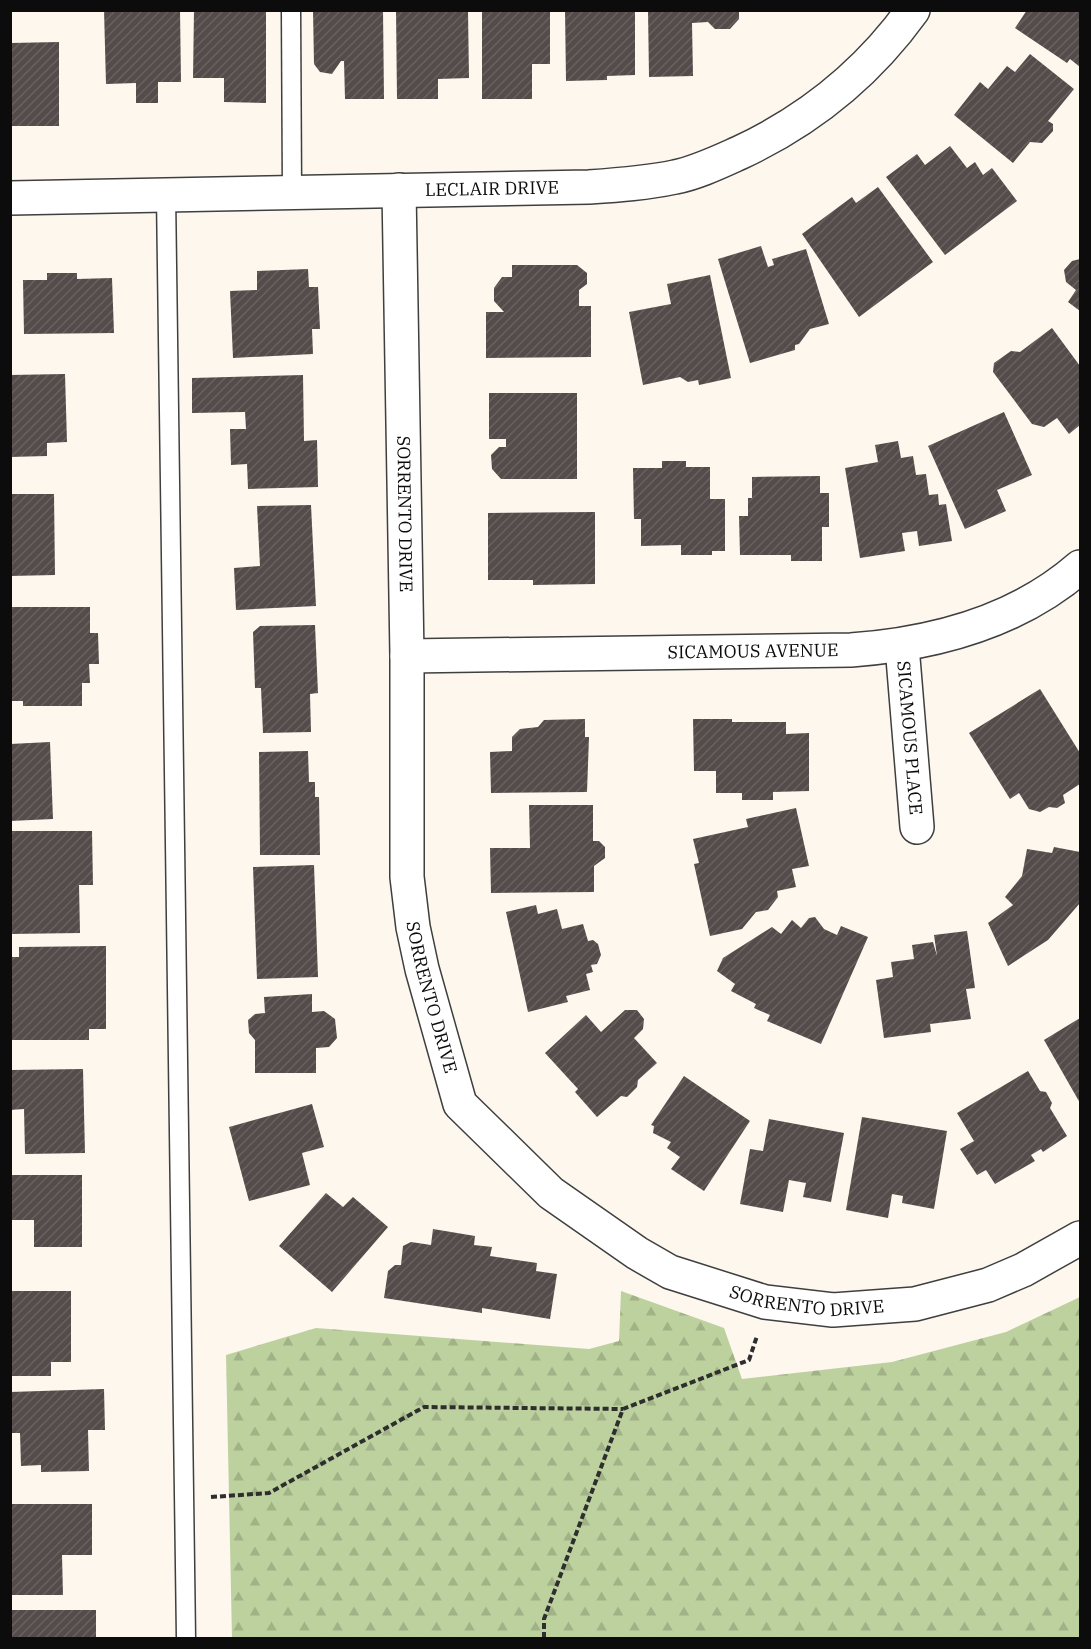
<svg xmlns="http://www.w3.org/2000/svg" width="1091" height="1649" font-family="'IBM Plex Serif',serif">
  <defs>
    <pattern id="forest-firs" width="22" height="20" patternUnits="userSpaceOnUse" patternTransform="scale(1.5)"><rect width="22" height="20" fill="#bdd19e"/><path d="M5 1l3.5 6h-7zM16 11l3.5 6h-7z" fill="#a1b287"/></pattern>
    <pattern id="building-hatch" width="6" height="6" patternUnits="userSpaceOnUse" patternTransform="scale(1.5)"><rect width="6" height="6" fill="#544c4a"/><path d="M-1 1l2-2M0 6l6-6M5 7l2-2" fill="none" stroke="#686160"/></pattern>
  </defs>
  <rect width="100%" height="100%" fill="#fdf7ee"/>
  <!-- forest -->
  <polygon fill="url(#forest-firs)" points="621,1291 724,1328 742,1379 892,1362 1006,1332 1080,1297 1080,1638 232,1638 226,1355 316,1328 589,1349 619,1341"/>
  <!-- building -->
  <g fill="url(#building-hatch)">
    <polygon points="104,10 180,10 181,82 158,82 158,103 136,103 136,83 106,84"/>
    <polygon points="194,10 266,11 266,103 224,102 224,78 193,78"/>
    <polygon points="313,10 383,10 384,99 345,99 344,61 341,61 332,74 320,72 314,64"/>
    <polygon points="396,10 468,10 469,78 438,79 438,99 397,99"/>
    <polygon points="482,10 550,10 550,64 532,64 532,99 482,99"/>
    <polygon points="565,10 635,10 635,75 607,76 607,80 566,81"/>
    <polygon points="648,10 739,10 739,19 730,29 715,29 708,22 692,23 693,76 649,77"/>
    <polygon points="1027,10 1080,10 1080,67 1070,59 1067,63 1015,28"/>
    <polygon points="59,42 59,126 10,126 10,43"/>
    <polygon points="1030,54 1074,89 1048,121 1053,124 1053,131 1042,143 1030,142 1013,163 954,115 980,82 988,89 1007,66 1015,72"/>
    <polygon points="950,146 967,168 975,162 983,175 992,168 1017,201 945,255 886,177 917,154 925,165"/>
    <polygon points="878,187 933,262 859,317 802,234 852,197 856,203"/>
    <polygon points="761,246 768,267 774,265 772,259 806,249 829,324 810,329 799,344 795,345 795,350 750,363 718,259"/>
    <polygon points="1080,259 1080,311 1068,302 1076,290 1066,282 1064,270 1072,261"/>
    <polygon points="512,265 577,265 587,273 587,284 579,290 579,306 591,306 591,357 486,358 486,312 504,312 494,301 494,288 502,277 512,277"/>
    <polygon points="308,269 309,287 318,287 320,329 312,329 313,354 233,358 230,291 257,290 257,271"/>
    <polygon points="47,273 77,273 77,279 112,278 114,333 24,334 23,280 47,280"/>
    <polygon points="710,275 731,378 699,385 698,380 688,382 680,377 643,385 629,312 671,304 667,284"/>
    <polygon points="1052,328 1080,366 1080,425 1069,434 1057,418 1044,427 1032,424 993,372 994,363 1011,351 1020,352"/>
    <polygon points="65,374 67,442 47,443 47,456 10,457 10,375"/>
    <polygon points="303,375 304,441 317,440 318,487 248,489 247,464 231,465 230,429 246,429 245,412 192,413 192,378"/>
    <polygon points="489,393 577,393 577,479 501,479 492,469 491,455 499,447 506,447 506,439 489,439"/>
    <polygon points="1004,412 1032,475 997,490 1006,511 965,529 928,446"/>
    <polygon points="898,441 901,458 913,456 916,475 926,474 929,495 938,494 939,505 946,504 952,541 919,546 917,531 902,533 905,551 860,558 845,468 878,462 875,445"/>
    <polygon points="662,461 686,461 686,467 710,467 710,499 725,499 725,551 712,551 712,555 681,555 681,545 641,546 641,519 634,519 633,468 662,468"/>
    <polygon points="820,476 820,493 829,493 829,527 822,527 822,561 791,561 791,555 740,555 739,516 748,516 748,498 752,498 752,477"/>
    <polygon points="10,494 54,494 55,575 10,576"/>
    <polygon points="311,505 316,606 236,610 234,568 260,566 257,506"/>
    <polygon points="595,512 595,584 533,585 533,580 488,580 488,513"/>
    <polygon points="10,607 90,607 90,633 98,633 99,664 89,664 90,683 82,683 82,706 23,706 23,701 10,701"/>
    <polygon points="315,625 318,693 310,694 311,732 263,733 261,688 255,688 253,632 260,626"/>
    <polygon points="1040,689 1080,753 1080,784 1063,795 1065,803 1057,808 1049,807 1040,812 1029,809 1019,793 1010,799 969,733"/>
    <polygon points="585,719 585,737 589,737 587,792 491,793 490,752 512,751 512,737 520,729 538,727 544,720"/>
    <polygon points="693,719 732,719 732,722 786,722 786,734 809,733 809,791 773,792 773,800 742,800 742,793 716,793 716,771 694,771"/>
    <polygon points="50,742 53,819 10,821 10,744"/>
    <polygon points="308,751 309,782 315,782 315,797 319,797 320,855 260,855 259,752"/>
    <polygon points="529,805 593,805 593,841 599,841 605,847 605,858 594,866 594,892 491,893 490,848 530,848"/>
    <polygon points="796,808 809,866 792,869 796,887 777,891 778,897 768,910 756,912 742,929 710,936 694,864 699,863 693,839 748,827 746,819"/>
    <polygon points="10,831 92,831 93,885 79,885 80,933 10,934"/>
    <polygon points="1054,847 1080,852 1080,903 1048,940 1008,966 988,923 1013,905 1005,897 1022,876 1027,849 1052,853"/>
    <polygon points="314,865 318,977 257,979 253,867"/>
    <polygon points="536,905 538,914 557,909 562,929 583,924 588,941 593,940 598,944 601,955 597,964 591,965 593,972 586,974 590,990 566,996 568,1002 528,1012 506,912"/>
    <polygon points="815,917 824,929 837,935 841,926 868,937 821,1044 767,1021 770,1015 754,1008 756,1004 731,991 735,984 717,971 723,958 772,927 781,934 792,920 801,928 809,918"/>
    <polygon points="967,931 975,988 966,989 971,1019 930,1024 931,1032 884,1038 876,980 893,977 891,962 914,959 912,945 933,942 937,956 934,935"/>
    <polygon points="106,946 106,1029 89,1029 89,1040 10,1040 10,957 19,957 19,947"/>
    <polygon points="312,994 312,1012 324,1011 335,1019 337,1038 329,1047 316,1048 316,1073 255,1073 255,1040 249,1033 248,1020 255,1014 265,1013 264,997"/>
    <polygon points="625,1010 637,1010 644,1019 643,1029 634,1038 657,1063 638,1080 637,1087 627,1097 621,1096 597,1117 575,1092 578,1089 545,1053 586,1015 601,1032"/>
    <polygon points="1080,1018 1080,1103 1044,1040"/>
    <polygon points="83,1069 85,1153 25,1154 24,1109 10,1110 10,1070"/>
    <polygon points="1028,1071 1040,1091 1046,1092 1052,1103 1050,1108 1067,1136 1043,1152 1041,1149 1031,1155 1035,1161 995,1184 986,1170 977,1175 960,1149 974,1141 957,1113"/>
    <polygon points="684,1076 750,1121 704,1191 671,1169 680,1157 667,1148 671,1142 653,1133 654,1126 651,1125"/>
    <polygon points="312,1104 324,1147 302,1153 310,1185 249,1201 229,1127"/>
    <polygon points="862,1117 947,1131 934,1209 902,1203 903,1196 892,1194 888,1218 846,1210"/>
    <polygon points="769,1119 844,1133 831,1202 803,1197 806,1183 789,1180 783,1212 740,1204 750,1149 763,1151"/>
    <polygon points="10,1175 82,1175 82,1247 34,1247 34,1220 10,1220"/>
    <polygon points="326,1193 343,1207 353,1197 388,1227 332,1292 279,1246"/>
    <polygon points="433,1229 475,1236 474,1245 492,1247 490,1256 537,1263 536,1271 557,1274 550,1319 482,1308 482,1313 384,1298 388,1271 395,1265 401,1265 403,1246 411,1242 431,1245"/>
    <polygon points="10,1291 71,1291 71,1362 51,1362 51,1376 10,1376"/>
    <polygon points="104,1389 105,1430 88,1430 89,1471 41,1472 41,1465 21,1466 20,1433 10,1433 10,1392"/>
    <polygon points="11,1504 92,1504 92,1555 62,1555 63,1595 12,1595"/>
    <rect x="10" y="1610" width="86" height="28"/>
  </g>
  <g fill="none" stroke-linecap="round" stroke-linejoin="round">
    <defs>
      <g id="service">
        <polyline points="291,10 292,191"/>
        <polyline points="166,194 186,1638"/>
      </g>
      <g id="minor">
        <path id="s1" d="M399,190l8,466v221l6,50 9,42 38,135 91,89 86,60 33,19 95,30 68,8 82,-6 73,-19 35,-15 57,-32"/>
        <path id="s2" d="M902,646l15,181"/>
        <path id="s3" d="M407,656l444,-6c82,-6 166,-28 229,-83"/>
      </g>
      <g id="tertiary">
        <path id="s4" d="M10,198l579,-11c29,-2 58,-4 86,-10 21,-4 44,-15 64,-24 71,-33 128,-79 174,-143"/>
      </g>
    </defs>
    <!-- service casing -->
    <use href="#service" stroke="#3f3f3f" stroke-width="21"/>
    <!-- minor casing -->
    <use href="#minor" stroke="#3f3f3f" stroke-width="36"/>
    <!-- tertiary casing -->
    <use href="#tertiary" stroke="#3f3f3f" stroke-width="36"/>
    <!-- path -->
    <g stroke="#2e2e2e" stroke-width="4" stroke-dasharray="6 3" stroke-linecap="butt">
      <polyline points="211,1497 269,1493 424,1407 623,1409"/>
      <polyline points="544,1638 544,1619 623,1409 749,1360 757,1336"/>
    </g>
    <!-- service -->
    <use href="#service" stroke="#fff" stroke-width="18"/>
    <!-- minor -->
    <use href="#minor" stroke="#fff" stroke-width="33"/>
    <!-- tertiary -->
    <use href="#tertiary" stroke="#fff" stroke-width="33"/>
  </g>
  <g text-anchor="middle" stroke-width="6" stroke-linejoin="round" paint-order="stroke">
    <!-- street labels -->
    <g font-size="18" fill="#0c0c0c" stroke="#fff">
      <text dy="6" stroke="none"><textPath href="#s4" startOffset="482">LECLAIR DRIVE</textPath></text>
      <text dy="6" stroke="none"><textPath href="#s1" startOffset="324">SORRENTO DRIVE</textPath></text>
      <text dy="6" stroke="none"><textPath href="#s3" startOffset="346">SICAMOUS AVENUE</textPath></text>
      <text dy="6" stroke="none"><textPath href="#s2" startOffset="92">SICAMOUS PLACE</textPath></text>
      <text dy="6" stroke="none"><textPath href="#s1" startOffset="810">SORRENTO DRIVE</textPath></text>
      <text dy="6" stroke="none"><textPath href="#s1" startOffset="1332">SORRENTO DRIVE</textPath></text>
    </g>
  </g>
  <!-- border -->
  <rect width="1091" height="1649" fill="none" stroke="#0c0c0c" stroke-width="24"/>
</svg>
